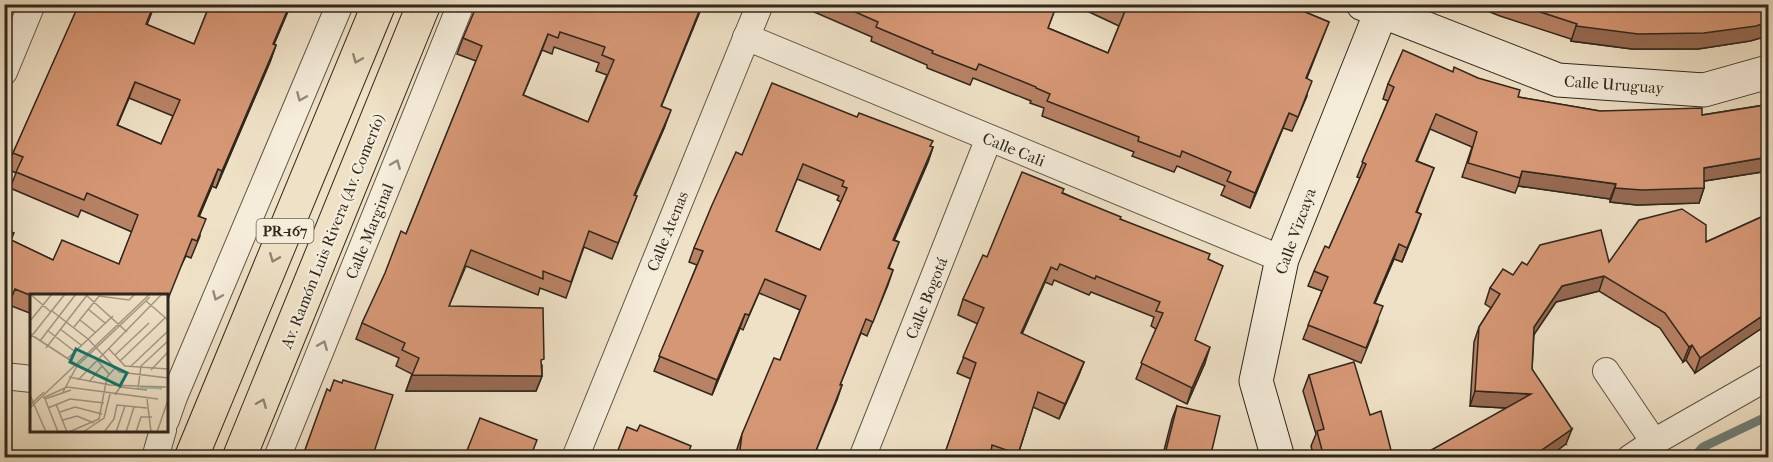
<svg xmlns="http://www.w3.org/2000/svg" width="1773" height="462" font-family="'IM FELL French Canon',serif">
  <rect width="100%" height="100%" fill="#efe1c6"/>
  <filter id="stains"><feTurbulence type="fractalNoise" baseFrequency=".00333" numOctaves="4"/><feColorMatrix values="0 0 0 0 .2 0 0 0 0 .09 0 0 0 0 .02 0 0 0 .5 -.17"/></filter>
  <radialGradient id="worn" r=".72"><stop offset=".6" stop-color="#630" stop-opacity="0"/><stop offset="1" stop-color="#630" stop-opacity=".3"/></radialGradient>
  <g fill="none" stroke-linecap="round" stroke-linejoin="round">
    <!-- stream -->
    <polyline stroke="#6f8178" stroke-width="9" points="1693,458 1703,447 1768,416"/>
    <defs>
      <g id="street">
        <polyline points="746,37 1282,259"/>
        <polyline points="4,72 32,4"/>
        <polyline points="1606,371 1654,442"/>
        <polyline points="4,376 32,379"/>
        <polyline points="166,420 174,397 340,4"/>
        <polyline points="155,458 163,430"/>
        <polyline points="277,458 461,4"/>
        <polyline points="575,458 760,4"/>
        <polyline points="862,458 989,138"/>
        <polyline points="1630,458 1654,442 1768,377"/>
      </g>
      <g id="secondary">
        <polyline points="1363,4 1558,80 1704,90 1768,72"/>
        <polyline points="1278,458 1256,381 1282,259 1381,12"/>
      </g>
      <g id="primary">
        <polyline points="191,458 379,4"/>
        <polyline points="239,458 424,4"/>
      </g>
    </defs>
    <!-- street casing -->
    <use href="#street" stroke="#5f5647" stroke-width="28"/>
    <!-- secondary casing -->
    <use href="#secondary" stroke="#2f271d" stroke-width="35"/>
    <!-- primary casing -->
    <use href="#primary" stroke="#2f271d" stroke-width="35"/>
    <!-- street -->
    <use href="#street" stroke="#f5ecda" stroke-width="26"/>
    <!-- secondary -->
    <use href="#secondary" stroke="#f5ecda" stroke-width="33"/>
    <!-- primary -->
    <use href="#primary" stroke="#efe1c6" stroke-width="33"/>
  </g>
  <!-- wall -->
  <g fill="#b88265" stroke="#2f271d" stroke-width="1.5" fill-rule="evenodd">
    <path d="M75,4h80l-8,21 47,19 16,-40h81l-17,40 2,1 -6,17 -54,126 -4,-2 -13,31 1,19 -9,22 -5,-2 -20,40h-134v18l-23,-9 -5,12v-88l7,11 42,20 66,4 13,-32 -51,-22 -3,7 -68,-29 6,-15 -9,-4 6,-16 63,-141 -3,-1zM129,98l44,18 -12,28 -44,-19z"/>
    <path d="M627,4h76l-42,102 4,20 -30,69 2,1 -25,63 -28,-12 -18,51 -26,-10 -2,7 -72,-29 -17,40 93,59v11l-6,15h-130l6,-17 -16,-8 3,-8 -43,-19 6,-16 44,-89 70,-173 -19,-7 6,-16 27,-28 136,-3zM554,47l45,16 -3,8 11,4 -19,47 -65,-27 19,-45 10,4z"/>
    <polygon points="806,4 1057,4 1048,28 1108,53 1119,26 1072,4 1286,4 1329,22 1307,78 1307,96 1292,131 1283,128 1250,208 1221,195 1225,186 1177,166 1174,172 1132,156 1134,152 1042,116 1044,108 1030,103 1031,101 973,78 970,85 927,68 927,65 871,41 872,37 805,8"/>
    <polygon points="1470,4 1768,4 1768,36 1750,41 1698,49 1632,49 1571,41 1571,39 1500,16"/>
    <polygon points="1453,72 1518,97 1600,111 1702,115 1764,105 1765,103 1768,171 1704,181 1704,188 1699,203 1637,205 1610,202 1610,199 1518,186 1515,193 1462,177 1472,147 1430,129 1417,161 1434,168 1417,212 1421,214 1402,262 1394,259 1375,303 1378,321 1361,363 1303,339 1322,291 1308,286 1314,271 1329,248 1360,178 1357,177 1388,101 1383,99 1388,84"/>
    <path d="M931,147h2l-5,15 -34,78 5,2 -10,26 4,2 -5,15 -21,51 -6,-3 -21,52h2l-5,15 -24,58h-77l1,-9 5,-15 38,-74 20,-50 -41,-17 -16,37 -3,-2 -28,67 -58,-24 43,-106 -8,-3 5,-14 48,-93zM797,179l42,17 -2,4 4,2 -21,48 -44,-19z"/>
    <polygon points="1063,193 1208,259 1195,340 1205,363 1187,404 1136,379 1156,329 1151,326 1154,317 1091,292 1089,295 1054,280 1052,285 1045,282 1022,334 1084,362 1078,377 1059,419 1033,407 1017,458 901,458 944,456 971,379 957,373 978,324 958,315 963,299 987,257"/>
    <polygon points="1768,214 1768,330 1767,330 1765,326 1695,373 1686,360 1683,362 1660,328 1599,291 1556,302 1534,334 1532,369 1566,444 1505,408 1470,406 1474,342 1479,327 1491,308 1485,304 1490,288 1513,275 1527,265 1609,262 1706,242"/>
    <polygon points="1309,375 1370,415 1393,458 1314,458 1311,446 1316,434 1303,391"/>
    <polygon points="1177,406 1210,458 1162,458 1172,419"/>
  </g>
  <!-- shaded-wall -->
  <g fill="#966a52" stroke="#2f271d" stroke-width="1.5">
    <polygon points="290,4 291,4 267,61 273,44"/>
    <polygon points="702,4 703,4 655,122 661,106"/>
    <polygon points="1768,22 1768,36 1750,41 1698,49 1632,49 1571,41 1576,26"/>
    <polygon points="548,34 542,50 517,110 523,95"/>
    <polygon points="276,45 270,62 216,188 222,171"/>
    <polygon points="135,82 129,98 111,141 117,125"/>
    <polygon points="671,110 665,126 628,211 634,195"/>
    <polygon points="1289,113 1283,128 1250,208 1255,193"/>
    <polygon points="933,147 928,162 888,255 893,240"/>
    <polygon points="1768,157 1768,171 1698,182 1704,168"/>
    <polygon points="218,169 212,186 192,233 198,216"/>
    <polygon points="1522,171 1616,184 1610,199 1518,186"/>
    <polygon points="1615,188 1704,188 1699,203 1637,205 1610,202"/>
    <polygon points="1421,214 1416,228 1402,262 1407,248"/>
    <polygon points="1399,244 1394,259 1369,317 1374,303"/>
    <polygon points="1051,267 1045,282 1015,349 1021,333"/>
    <polygon points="1604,276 1599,291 1556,302 1529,342 1534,327 1562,286"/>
    <polygon points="1768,312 1768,317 1765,326 1695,373 1700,358"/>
    <polygon points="745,314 740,328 712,395 717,380"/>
    <polygon points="1692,345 1686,360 1683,362 1689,347"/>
    <polygon points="1210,347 1205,363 1187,404 1192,388"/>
    <polygon points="1084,362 1078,377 1059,419 1065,404"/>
    <polygon points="412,375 542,376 536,391 406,391"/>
    <polygon points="1475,391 1531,394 1525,409 1470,406"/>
    <polygon points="1572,429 1566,444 1547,458 1530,458"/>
  </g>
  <!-- building -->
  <g fill="#d69775" stroke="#2f271d" stroke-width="1.5" fill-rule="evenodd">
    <path d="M79,4h75l-8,20 48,20 16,-40h80l-17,40 3,1 -54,126 -4,-2 -20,47 8,3 -9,22 -5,-2 -26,65v-8h-134l-17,-7 -7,17 -4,-1v-76l10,4 -3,7 42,20 9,-20 57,24 19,-49 -51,-22 -3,7 -68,-28 7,-15 -10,-4zM135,82l45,18 -19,44 -44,-19z"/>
    <path d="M492,4h128l6,3 1,-3h75l-41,102 10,4 -37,85 3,1 -19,47 -29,-12 -18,51 -28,-11v8l-72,-29 -22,56 94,2 1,51 -3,1 1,16 -130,-1 7,-17 -17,-8 3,-7 -43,-20 23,-50 16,-42 5,3 76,-188 -19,-8 14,-33 13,5zM560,32l45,15 -3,8 12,5 -26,62 -65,-27 25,-61 10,4z"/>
    <polygon points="837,4 1057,4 1048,28 1108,53 1125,11 1111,4 1286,4 1329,22 1306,78 1312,81 1298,117 1289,113 1255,193 1227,181 1231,172 1182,151 1180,157 1138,141 1139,137 1047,101 1050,94 1036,88 1036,87 979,64 976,70 932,53 933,51 876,27 878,22"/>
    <polygon points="1516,4 1768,4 1768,22 1756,26 1704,33 1638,34 1576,26 1577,24"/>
    <polygon points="1403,50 1453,72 1454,67 1478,78 1520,90 1518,97 1600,111 1702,108 1702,115 1765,105 1765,103 1768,102 1768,157 1704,168 1704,188 1642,190 1615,188 1616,184 1522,171 1520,178 1468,163 1477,132 1436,114 1416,161 1434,168 1416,212 1421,214 1407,248 1399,244 1374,303 1383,306 1366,348 1308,325 1328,277 1314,271 1325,246 1329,248 1366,164 1362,162 1394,87 1388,84"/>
    <path d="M772,83l85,34 2,-4 74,28 -3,5 3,1 -40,93 6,2 -11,26 5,2 -20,52 -7,-3 -26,66h2l-29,73h-74l3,-24 32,-76 6,2 26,-64 -41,-17 -16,36 -4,-1 -28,66 -58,-24 44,-105 -9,-3 18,-43 24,-53 6,3zM803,164l41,17 -2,5 5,2 -27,62 -44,-19z"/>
    <polygon points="1022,172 1064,189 1062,193 1121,217 1120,219 1210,254 1208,259 1223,266 1195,340 1210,347 1192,388 1141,363 1163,313 1156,311 1160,302 1096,276 1095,279 1060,264 1057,270 1051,267 1021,333 1084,362 1065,404 1038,392 1018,454 992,445 990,458 901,458 901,451 944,456 976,363 963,357 984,308 963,299 983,255 987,257"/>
    <polygon points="1682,209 1706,225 1706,242 1768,214 1768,312 1700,358 1692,345 1689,347 1665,313 1604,276 1562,286 1534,327 1532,369 1572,429 1530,458 1417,458 1531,394 1475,391 1479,327 1500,294 1490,288 1503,269 1513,275 1522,262 1527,265 1540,245 1601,230 1609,262 1639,220"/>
    <polygon points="1354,362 1370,415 1381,411 1393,458 1324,458 1317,431 1324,429 1309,375"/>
    <polygon points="334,380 342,383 343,380 393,395 372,458 302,458 327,389 330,391"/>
    <polygon points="1177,406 1220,416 1210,458 1197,458 1166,450"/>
    <polygon points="480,418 537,440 530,458 464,458"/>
    <polygon points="640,425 691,446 686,458 615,458 627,427 637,431"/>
  </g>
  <!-- one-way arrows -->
  <defs><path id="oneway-chevron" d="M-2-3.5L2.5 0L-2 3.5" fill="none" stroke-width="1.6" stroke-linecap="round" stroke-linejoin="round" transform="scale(1.5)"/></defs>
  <g stroke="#8f8472">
    <use href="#oneway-chevron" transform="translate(357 59) rotate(112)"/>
    <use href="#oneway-chevron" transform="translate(274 258) rotate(112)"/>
    <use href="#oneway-chevron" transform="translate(262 403) rotate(-68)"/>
  </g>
  <g stroke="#928a7c">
    <use href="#oneway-chevron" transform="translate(301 97) rotate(113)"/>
    <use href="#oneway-chevron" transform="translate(396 164) rotate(-68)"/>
    <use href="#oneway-chevron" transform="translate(217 296) rotate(113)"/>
    <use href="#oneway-chevron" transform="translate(323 345) rotate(-68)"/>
  </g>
  <g text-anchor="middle" stroke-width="4.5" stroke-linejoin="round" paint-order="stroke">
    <!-- shield labels -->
    <rect fill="#f5ecda" stroke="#6a6256" stroke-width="1.5" x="256.5" y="219" width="57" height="24" rx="4.5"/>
    <g font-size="15" font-weight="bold" fill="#2f271d">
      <text x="285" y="236">PR-167</text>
    </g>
    <!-- street labels -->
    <g font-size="16" fill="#2f271d" stroke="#f5ecda">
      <text transform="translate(1614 84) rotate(4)" y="6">Calle Uruguay</text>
      <text transform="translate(1014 149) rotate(22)" y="6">Calle Cali</text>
      <text transform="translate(332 231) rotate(-68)" y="6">Av. Ramón Luis Rivera (Av. Comerío)</text>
      <text transform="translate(369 231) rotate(-68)" y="6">Calle Marginal</text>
      <text transform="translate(667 231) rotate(-68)" y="6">Calle Atenas</text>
      <text transform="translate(1295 231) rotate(-70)" y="6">Calle Vizcaya</text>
      <text transform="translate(926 298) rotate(-68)" y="6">Calle Bogotá</text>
    </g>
  </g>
  <!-- overview -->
  <g transform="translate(30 294)">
    <rect width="138" height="138" fill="#efe1c6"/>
    <path fill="none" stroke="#9abdb5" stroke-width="3" d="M110,93l22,1"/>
    <path fill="none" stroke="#a29782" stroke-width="1.5" d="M0,0l21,18M55,0l42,38M116,7l22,19M58,15l17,14M22,17l36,28 31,33 49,6M50,26l15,12M0,27l22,-27M44,33l25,-31 30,4 6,-6M30,35l21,16M17,36l27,21M0,40l46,30M0,44l35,-44M10,47l36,-47M16,54l42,-54M79,55l16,17 43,3M85,61l34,-32M38,64l45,-42M67,66l12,14M90,67l46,-44M100,73l37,-35M121,76l17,-18M39,83l41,8 56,2M48,86l84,-86M59,88l13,-16M108,95l3,-23 27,-25M33,98l14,-26 73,-69M0,101l16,37M85,101l5,-8 27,3M13,104l24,-11 91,12M117,105l4,33M26,110l11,28M0,111l14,-13M0,114l120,-114M18,114l22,-9 34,4M30,118l15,-5 27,7M33,126l14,-4 17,7M28,138l-13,-33 26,-9M39,138l30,-13 8,-42 8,-9M53,138l21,-14 6,-24M74,138l10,-13 3,-14 30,3M86,138l9,-26M96,138l8,-25M106,138l5,-15h11M127,138l11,-32"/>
    <path fill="#0f766e" fill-opacity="0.15" stroke="#0f766e" stroke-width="3" d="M46,55l51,24 -7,13 -50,-24z"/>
    <rect width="138" height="138" fill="none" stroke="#2f271d" stroke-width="3"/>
  </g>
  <!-- margin -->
  <rect width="1773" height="462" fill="none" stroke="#efe1c6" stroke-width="24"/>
  <rect x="6" y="6" width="1761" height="450" fill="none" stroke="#2f271d" stroke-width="3"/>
  <rect x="12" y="12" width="1749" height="438" fill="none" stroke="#2f271d" stroke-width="1.5"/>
  <rect width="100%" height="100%" filter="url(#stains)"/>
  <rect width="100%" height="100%" fill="url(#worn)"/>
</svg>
